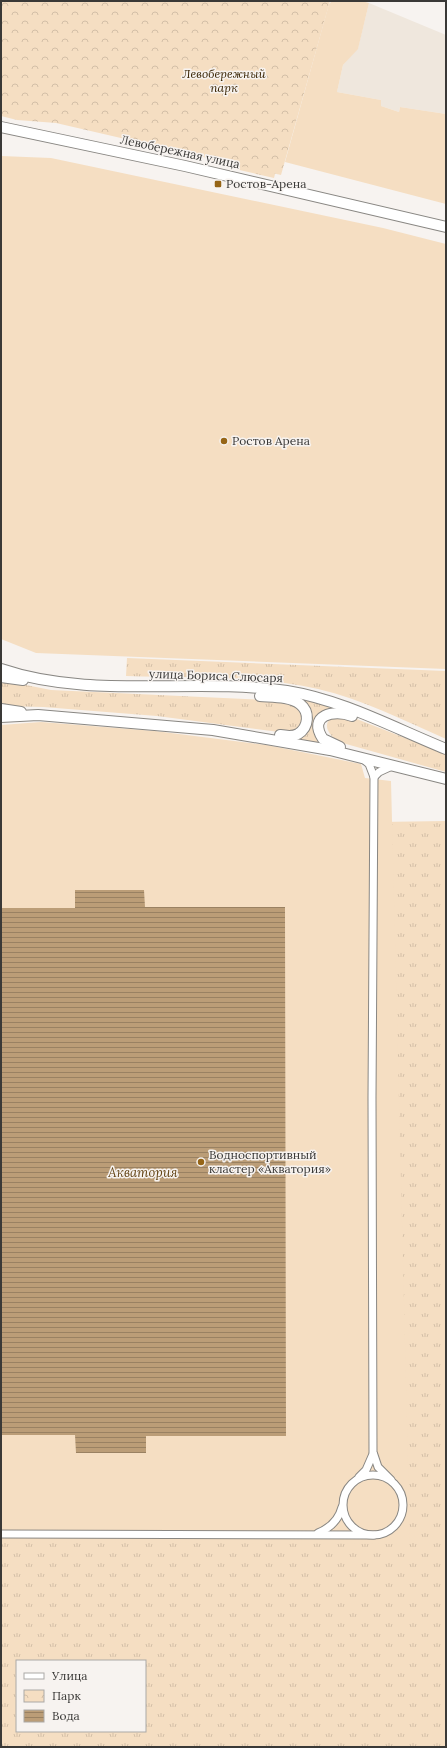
<svg xmlns="http://www.w3.org/2000/svg" width="447" height="1748" font-family="Lora,serif">
  <defs>
    <pattern id="grass-tufts" width="24" height="20" patternUnits="userSpaceOnUse"><rect width="24" height="20" fill="#f5dec2"/><path d="M3 7l-1-3M5 7V3M7 7l1-3M15 17l-1-3M17 17v-4M19 17l1-3" fill="none" stroke="#d3bfa7"/></pattern>
    <pattern id="park-crowns" width="20" height="18" patternUnits="userSpaceOnUse"><rect width="20" height="18" fill="#f5dec2"/><path d="M2 6a3 3 0 1 1 6 0M12 15a3 3 0 1 1 6 0" fill="none" stroke="#d3bfa7"/></pattern>
    <pattern id="water-rules" width="6" height="5" patternUnits="userSpaceOnUse"><rect width="6" height="5" fill="#bb9d77"/><path d="M0 2.5h6" fill="none" stroke="#998162"/></pattern>
  </defs>
  <rect width="100%" height="100%" fill="#f7f3f0"/>
  <!-- built -->
  <polygon fill="#efe7dd" points="369,3 446,35 446,114 400,107 399,112 381,106 381,100 337,92 343,65 358,48"/>
  <!-- grass -->
  <g fill="url(#grass-tufts)" fill-rule="evenodd">
    <polygon points="204,154 278,162 274,178 213,164 208,160"/>
    <path d="M127,658l319,13v68c-41,-18 -84,-40 -128,-50 -62,-14 -128,-11 -192,-13z"/>
    <path d="M1,680l50,10 215,10c19,2 28,-1 38,17l-5,13 -12,3 -130,-17 -114,-9 -42,-1z"/>
    <polygon points="304,700 329,706 329,708 322,712 322,743 299,741 298,739 312,717 311,712 303,701"/>
    <path d="M349,716l97,38v18l-107,-30c-7,-4 -19,-17 -7,-24 4,-2 12,-2 17,-2z"/>
    <path d="M446,821v926h-445v-208l377,-717zM17,1661h128v70h-128z"/>
  </g>
  <!-- park -->
  <polygon fill="url(#park-crowns)" points="1,1 330,1 281,175 56,123 17,120 1,116"/>
  <!-- pitch -->
  <g fill="#f5dec2">
    <polygon points="332,1 362,1 369,3 358,49 343,65 337,92 381,100 381,106 399,112 400,107 446,114 446,204 285,162 329,4"/>
    <polygon points="1,156 51,158 383,228 446,244 446,669 36,653 1,639"/>
    <polygon points="41,722 155,731 267,745 361,764 365,778 391,781 410,1544 1,1542 1,725"/>
  </g>
  <!-- water -->
  <polygon fill="url(#water-rules)" points="75,890 144,890 145,907 285,907 286,1436 146,1436 146,1453 76,1453 75,1435 1,1435 1,908 75,908"/>
  <g fill="none" stroke-linecap="round" stroke-linejoin="round">
    <defs>
      <g id="minor">
        <polyline points="363,759 369,764 374,777 372,1098 373,1452 378,1467 391,1480"/>
        <polyline points="374,777 379,772 392,766"/>
        <circle cx="373" cy="1505" r="30"/>
        <polyline points="359,1477 366,1470 373,1454"/>
        <path d="M318,1533c12,-5 21,-14 24,-26"/>
        <polyline points="1,1534 374,1535"/>
      </g>
      <g id="secondary">
        <polyline points="1,127 185,166 446,227"/>
        <path d="M1,669c91,31 192,8 286,22 56,9 107,37 159,58"/>
        <polyline points="1,677 23,680"/>
        <path d="M260,696c12,1 30,0 40,8 10,8 9,23 -2,30 -5,3 -12,2 -18,1"/>
        <polyline points="1,709 21,712"/>
        <polyline points="1,717 38,715 213,730 330,750 446,779"/>
        <path d="M340,747l-17,-8c-16,-24 11,-30 29,-23"/>
      </g>
    </defs>
    <!-- minor casing -->
    <use href="#minor" stroke="#898783" stroke-width="9"/>
    <!-- secondary casing -->
    <use href="#secondary" stroke="#898783" stroke-width="12"/>
    <!-- minor -->
    <use href="#minor" stroke="#fff" stroke-width="7"/>
    <!-- secondary -->
    <use href="#secondary" stroke="#fff" stroke-width="10"/>
  </g>
  <!-- markers -->
  <g fill="#966516" stroke="#f7f3f0" stroke-width="1.5">
    <rect x="214" y="180" width="8" height="8" rx="2"/>
    <circle cx="224" cy="441" r="4"/>
    <circle cx="201" cy="1162" r="4"/>
  </g>
  <g text-anchor="middle" stroke-width="3" stroke-linejoin="round" paint-order="stroke">
    <!-- park labels -->
    <g font-size="12" font-style="italic" fill="#3a2504" stroke="#f7f3f0">
      <text x="224" y="78">Левобережный<tspan x="224" dy="14">парк</tspan></text>
    </g>
    <!-- street labels -->
    <g font-size="12" fill="#3a3937" stroke="#f7f3f0">
      <text transform="translate(180 152) rotate(12)" y="4">Левобережная улица</text>
      <text transform="translate(216 676) rotate(2)" y="4">улица Бориса Слюсаря</text>
    </g>
    <!-- poi labels -->
    <g font-size="12" fill="#3a3937" stroke="#f7f3f0" text-anchor="start">
      <text x="226" y="188">Ростов-Арена</text>
      <text x="232" y="445">Ростов Арена</text>
      <text x="209" y="1159">Водноспортивный<tspan x="209" dy="14">кластер «Акватория»</tspan></text>
    </g>
    <!-- water labels -->
    <g font-size="13" font-style="italic" fill="#644516" stroke="#f7f3f0">
      <text x="143" y="1177">Акватория</text>
    </g>
  </g>
  <!-- border -->
  <rect width="447" height="1748" fill="none" stroke="#3a3937" stroke-width="4"/>
  <!-- legend -->
  <rect x="16" y="1660" width="130" height="72" fill="#f7f3f0" stroke="#aba9a6"/>
  <rect x="24" y="1673" width="20" height="6" fill="#ffffff" stroke="#aba9a6"/>
  <text x="52" y="1680" font-size="12" fill="#3a3937">Улица</text>
  <rect x="24" y="1690" width="20" height="12" fill="url(#park-crowns)" stroke="#aba9a6"/>
  <text x="52" y="1700" font-size="12" fill="#3a3937">Парк</text>
  <rect x="24" y="1710" width="20" height="12" fill="url(#water-rules)" stroke="#aba9a6"/>
  <text x="52" y="1720" font-size="12" fill="#3a3937">Вода</text>
</svg>
